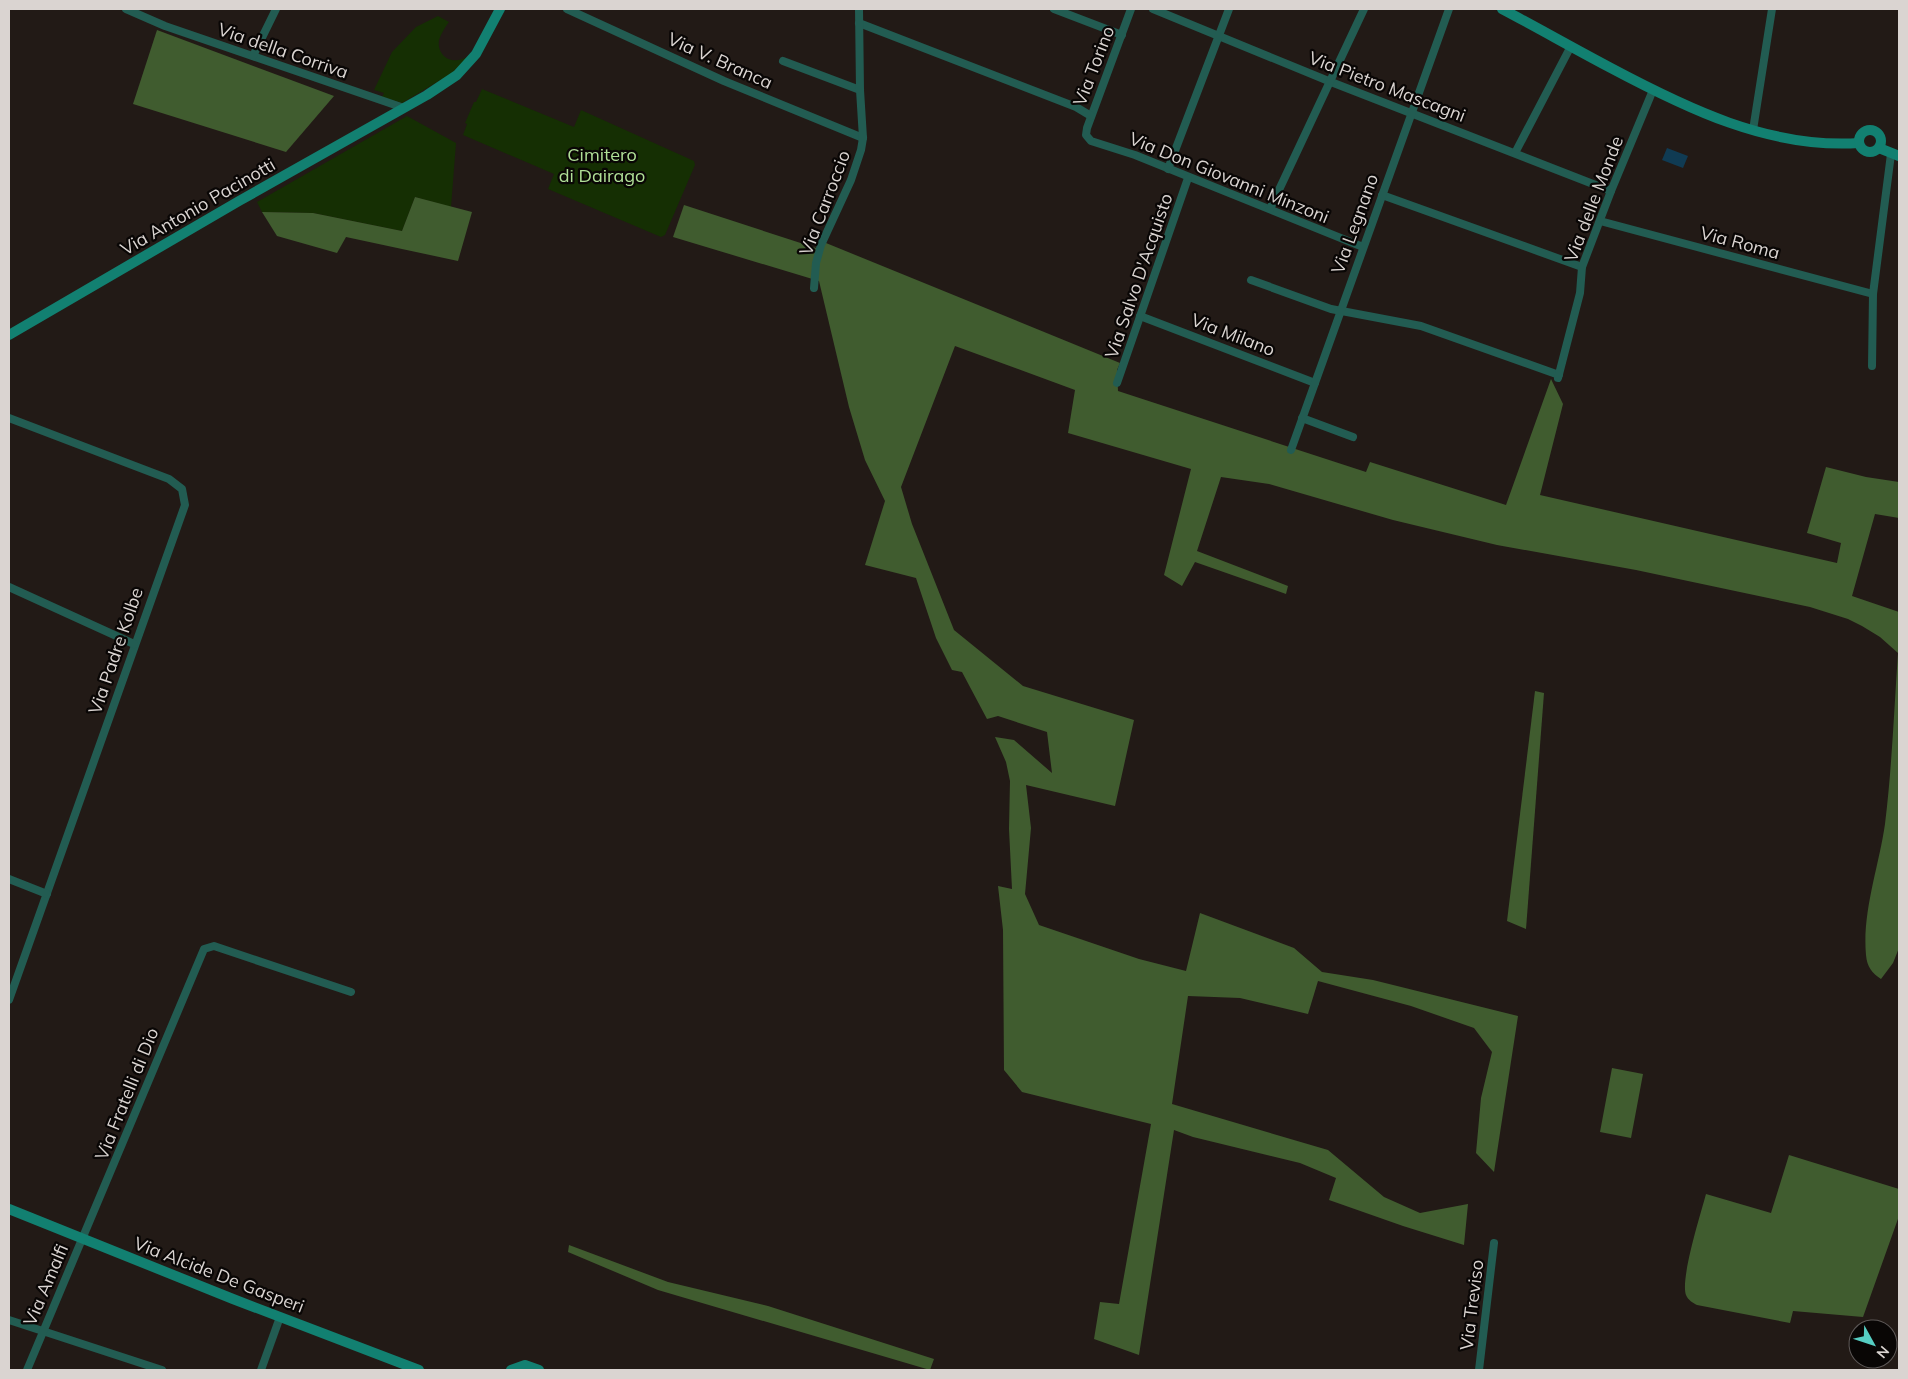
<svg xmlns="http://www.w3.org/2000/svg" width="1908" height="1379" font-family="Mulish,sans-serif">
  <rect width="100%" height="100%" fill="#221a16"/>
  <!-- green -->
  <g fill="#152f03">
    <path d="M438,16l11,6c-4,5 -8,12 -10,18 -2,12 7,22 19,20 5,0 10,-4 14,-7l-20,20 -50,30 -20,-6 2,-4 -10,-3 18,-38 24,-25z"/>
    <polygon points="482,89 574,127 581,110 694,161 695,165 665,235 661,237 548,189 554,174 463,135 467,124 465,123 474,102 476,102"/>
    <polygon points="407,116 456,143 451,207 415,197 402,231 313,213 262,212 257,202"/>
  </g>
  <!-- forest -->
  <g fill="#405c2f">
    <polygon points="157,30 334,96 286,152 133,104"/>
    <polygon points="415,197 472,212 458,261 346,237 337,253 277,236 262,212 313,213 402,231"/>
    <path d="M684,205l132,43 10,-5 294,120 -3,7 1,21 248,81 4,-10 136,43 45,-126 12,25 -23,91 297,68 4,-20 -34,-10 19,-66 40,10 33,5v36l-24,-4 -23,82 47,16v336l-6,15 -12,16c-9,-6 -14,-12 -15,-24 -4,-43 13,-89 19,-131 7,-57 9,-114 13,-171l-18,-16 -18,-11 -14,-7 -38,-12 -174,-37 -139,-25 -104,-25 -124,-36 -48,-7 -24,74 91,35 -2,8 -91,-32 -13,24 -18,-11 27,-106 -123,-36 7,-43 -120,-44 -54,141 11,37 42,106 69,56 111,34 -19,86 -89,-21 5,43 -6,66 14,31 100,34 47,12 14,-58 94,35 28,24 51,8 145,36 -24,156 -18,-19 5,-55 11,-46 -18,-24 -63,-22 -93,-25 -10,33 -68,-16 -52,-2 -16,108 156,46 56,47 36,16 48,-9 -4,41 -61,-19 -74,-26 7,-22 -36,-15 -107,-26 -19,-7 -35,225 -45,-16 6,-37 19,2 32,-180 -129,-32 -18,-22 -1,-140 -5,-44 14,3 -3,-60 1,-48 -4,-19 -11,-25 19,3 38,33 -5,-41 -49,-16 -11,3 -25,-47 -10,-2 -16,-32 -20,-60 -51,-13 20,-64 -20,-41 -16,-53 -30,-126 -146,-44z"/>
    <polygon points="1535,691 1544,693 1526,929 1507,921"/>
    <polygon points="1612,1068 1643,1074 1631,1138 1600,1132"/>
    <path d="M1789,1155l110,34v27l-36,101 -70,-6 -3,12 -93,-18c-4,-2 -9,-5 -11,-10 -6,-16 15,-82 20,-101l65,19z"/>
    <polygon points="569,1245 668,1282 768,1306 934,1359 930,1370 658,1290 568,1252"/>
  </g>
  <!-- water -->
  <polygon fill="#103b53" points="1667,148 1688,156 1683,168 1662,160"/>
  <g fill="none" stroke-linecap="round" stroke-linejoin="round">
    <!-- street -->
    <g stroke="#225c52" stroke-width="8">
      <polyline points="126,9 165,26 404,108"/>
      <polyline points="567,9 724,81 863,138"/>
      <polyline points="1054,9 1122,35"/>
      <polyline points="1131,9 1087,128 1086,135 1091,141 1135,155 1363,247"/>
      <polyline points="1153,9 1331,82 1611,191"/>
      <polyline points="859,23 1076,107 1091,116"/>
      <polyline points="253,56 276,9"/>
      <polyline points="783,61 860,90"/>
      <polyline points="1753,130 1772,9"/>
      <polyline points="1515,153 1571,46"/>
      <polyline points="1168,169 1229,9"/>
      <polyline points="1382,195 1582,267"/>
      <polyline points="1270,209 1364,9"/>
      <polyline points="1600,221 1873,294"/>
      <polyline points="1251,280 1331,309 1421,326 1559,375"/>
      <polyline points="814,288 816,263 821,245 851,180 861,150 863,138 860,90 859,9"/>
      <polyline points="1140,316 1315,383"/>
      <polyline points="1872,366 1873,294 1891,154"/>
      <polyline points="1558,378 1580,293 1582,267 1611,191 1653,90"/>
      <polyline points="1117,383 1188,178"/>
      <polyline points="9,418 169,479 182,489 185,505 9,1000"/>
      <polyline points="1302,418 1353,437"/>
      <polyline points="1291,450 1449,9"/>
      <polyline points="9,587 134,644"/>
      <polyline points="9,879 47,894"/>
      <polyline points="9,1320 162,1370"/>
      <polyline points="27,1370 204,949 214,946 351,992"/>
      <polyline points="261,1370 280,1317"/>
      <polyline points="1479,1370 1494,1243"/>
    </g>
    <!-- secondary -->
    <g stroke="#128071" stroke-width="10">
      <path d="M1502,9c36,19 71,39 107,58 77,41 160,82 250,76"/>
      <circle cx="1870" cy="141" r="11"/>
      <polyline points="1879,148 1899,156"/>
      <polyline points="9,335 239,201 427,95 457,75 476,54 500,9"/>
      <polyline points="9,1209 233,1299 419,1370"/>
      <polyline points="511,1370 525,1365 539,1370"/>
    </g>
  </g>
  <g text-anchor="middle" stroke-width="4.5" stroke-linejoin="round" paint-order="stroke">
    <!-- street labels -->
    <g font-size="18" fill="#dad4d1" stroke="#090605">
      <text transform="translate(283 51) rotate(19)" y="6">Via della Corriva</text>
      <text transform="translate(720 61) rotate(24)" y="6">Via V. Branca</text>
      <text transform="translate(1094 66) rotate(-69)" y="6">Via Torino</text>
      <text transform="translate(1387 87) rotate(21)" y="6">Via Pietro Mascagni</text>
      <text transform="translate(1229 178) rotate(22)" y="6">Via Don Giovanni Minzoni</text>
      <text transform="translate(1594 199) rotate(-69)" y="6">Via delle Monde</text>
      <text transform="translate(825 203) rotate(-69)" y="6">Via Carroccio</text>
      <text transform="translate(198 207) rotate(-30)" y="6">Via Antonio Pacinotti</text>
      <text transform="translate(1355 224) rotate(-70)" y="6">Via Legnano</text>
      <text transform="translate(1740 243) rotate(15)" y="6">Via Roma</text>
      <text transform="translate(1139 276) rotate(-71)" y="6">Via Salvo D'Acquisto</text>
      <text transform="translate(1233 335) rotate(21)" y="6">Via Milano</text>
      <text transform="translate(116 651) rotate(-71)" y="6">Via Padre Kolbe</text>
      <text transform="translate(127 1094) rotate(-68)" y="6">Via Fratelli di Dio</text>
      <text transform="translate(219 1275) rotate(21)" y="6">Via Alcide De Gasperi</text>
      <text transform="translate(46 1285) rotate(-67)" y="6">Via Amalfi</text>
      <text transform="translate(1472 1305) rotate(-83)" y="6">Via Treviso</text>
    </g>
    <!-- park labels -->
    <g font-size="18" fill="#b0df97" stroke="#090605">
      <text x="602" y="161">Cimitero<tspan x="602" dy="21">di Dairago</tspan></text>
    </g>
  </g>
  <!-- border -->
  <rect width="1908" height="1379" fill="none" stroke="#dad4d1" stroke-width="20"/>
  <!-- north arrow -->
  <g transform="translate(1873 1344) rotate(130)"><circle r="24" fill="#090605" stroke="#5d5857"/>
  <path d="M0-4L9 19L0 12L-9 19Z" fill="#56cec3"/>
  <text y="-8" font-size="14" font-weight="bold" text-anchor="middle" fill="#dad4d1">N</text>
  </g>
</svg>
